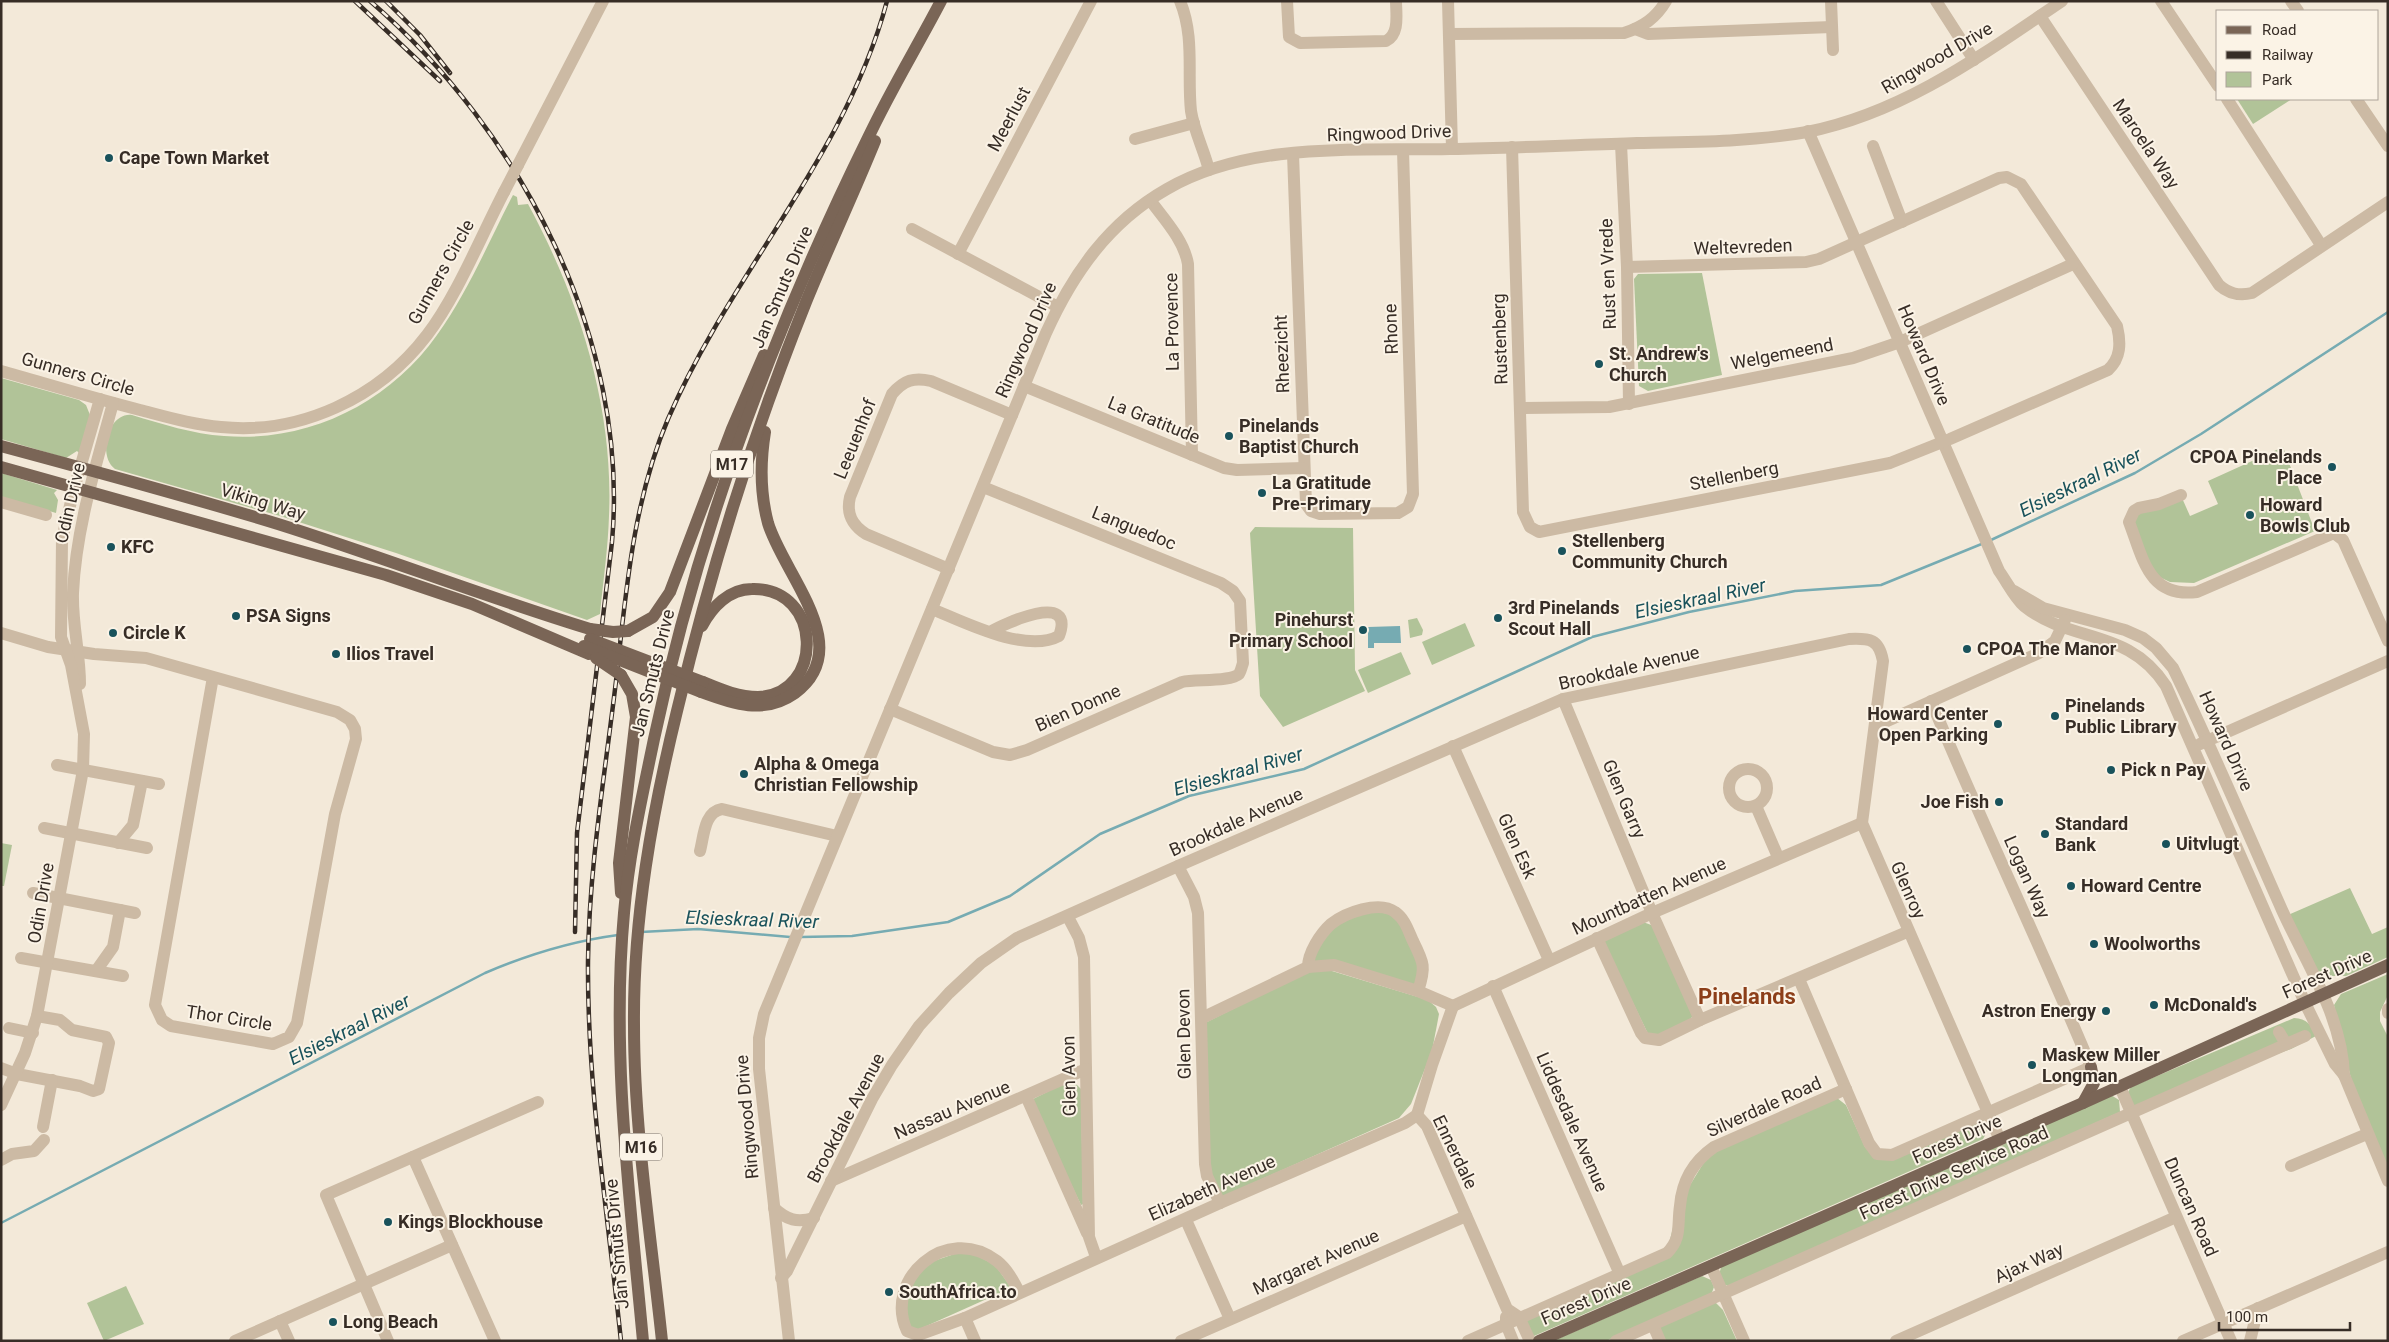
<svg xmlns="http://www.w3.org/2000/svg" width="2389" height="1342" font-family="Roboto,sans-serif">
  <rect width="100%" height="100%" fill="#f3e9d9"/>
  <!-- green -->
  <g fill="#b1c398">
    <polygon points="2237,99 2292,99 2253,124"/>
    <path d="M513,195l4,2 1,8 10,-1c51,94 86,203 81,312 -1,33 -6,66 -9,98l-13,6 -191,-67 -116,-37 -165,-47c-18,-13 -7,-57 17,-54 30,9 61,19 92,21 84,7 165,-33 213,-101 31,-43 52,-94 76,-140z"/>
    <polygon points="1702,273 1722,375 1648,391 1639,386 1634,279 1638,274"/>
    <polygon points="1,378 79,400 86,405 90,415 79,453 77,451 66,458 1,439"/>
    <polygon points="2283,447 2315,531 2194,583 2170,582 2153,574 2132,524 2138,514 2182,498 2190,516 2218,504 2208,481"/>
    <polygon points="1,473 57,490 54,493 58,500 56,513 1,497"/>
    <polygon points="1255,527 1353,528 1355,670 1365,691 1283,727 1260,696 1250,533"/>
    <polygon points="1417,618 1423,630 1422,635 1410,638 1408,620"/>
    <polygon points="1465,623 1475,646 1432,665 1422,642"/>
    <polygon points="1401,652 1411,674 1368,693 1358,670"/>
    <polygon points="1,843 12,845 4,886 1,886"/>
    <polygon points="2350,888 2372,934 2388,927 2388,957 2346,976 2327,976 2321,974 2316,969 2288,915"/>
    <polygon points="1368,910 1395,915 1422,965 1416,985 1315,962 1313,955 1328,929"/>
    <polygon points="1643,922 1654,926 1693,1014 1691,1019 1655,1038 1649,1036 1603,941"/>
    <polygon points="1322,968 1428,1000 1436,1007 1439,1014 1432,1051 1411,1104 1399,1118 1224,1196 1219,1195 1209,1179 1205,1023 1304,973"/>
    <polygon points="2388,974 2388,995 2380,1012 2380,1021 2388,1037 2388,1176 2352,1083 2334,1005 2341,994"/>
    <path d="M2294,1018c13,1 17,6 22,18l-25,13 -157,58 -6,-15 3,-5z"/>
    <polygon points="1069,1081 1075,1083 1081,1089 1083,1204 1081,1205 1031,1100"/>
    <polygon points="2111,1095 2119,1100 2120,1112 1730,1286 1725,1285 1719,1274 1722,1265"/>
    <polygon points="1837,1098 1846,1105 1865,1147 1874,1155 1982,1121 1988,1130 1983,1139 1534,1336 1524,1322 1666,1256 1679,1203 1709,1154"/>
    <polygon points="966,1250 995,1265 1010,1286 1009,1289 913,1332 908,1330 906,1293 925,1264"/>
    <polygon points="1702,1276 1711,1280 1714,1287 1711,1295 1606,1341 1553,1341"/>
    <polygon points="126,1286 144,1324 104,1341 87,1303"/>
    <polygon points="1715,1302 1723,1310 1737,1341 1661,1341 1657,1328"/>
  </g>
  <!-- water -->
  <polygon fill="#76abb2" points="1400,626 1401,643 1374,643 1374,648 1368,648 1368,627"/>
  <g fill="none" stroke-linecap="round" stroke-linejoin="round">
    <!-- stream -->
    <g stroke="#76abb2" stroke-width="2.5">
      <polyline points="1991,540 2135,473 2201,434 2388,312"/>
      <polyline points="641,932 698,929 790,937"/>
      <polyline points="801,937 852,936 948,922 1010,896 1100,834 1189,796 1304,769 1592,637 1689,612 1795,591 1881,585 1984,543"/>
      <path d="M1,1223l484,-250c42,-18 88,-32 133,-38"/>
    </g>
    <!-- minor -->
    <g stroke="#ccbaa4" stroke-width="12">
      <path d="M1180,1c15,36 7,73 11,110 3,20 13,39 18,59"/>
      <path d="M1287,1l2,36 11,6 86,-2c14,-7 10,-27 10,-40"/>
      <polyline points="1448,1 1452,149"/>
      <polyline points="1831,1 1833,50"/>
      <polyline points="1936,1 1974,60"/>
      <polyline points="2161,1 2218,86"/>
      <polyline points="2291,1 2298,11"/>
      <path d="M2040,16l179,269c10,9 20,11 33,8l136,-91"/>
      <polyline points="1635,29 1648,34 1832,27"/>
      <path d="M1449,34l175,-1c19,-6 32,-15 42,-32"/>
      <polyline points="2227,99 2321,245"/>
      <polyline points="2356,99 2388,146"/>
      <path d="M1808,131l191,440c8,11 15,26 25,35 47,38 104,21 142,80l139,317 30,61 9,11 44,106"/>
      <polyline points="1135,139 1194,123"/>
      <polyline points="1621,144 1627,267 1629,404"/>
      <polyline points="1873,146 1902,222"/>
      <path d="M1512,147l11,365 7,15 9,5 351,-69 60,-24 158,-69c13,-12 13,-27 9,-44l-96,-142 -14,-7 -8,1 -180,81 -13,3 -179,5"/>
      <polyline points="1293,154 1306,504 1311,511 1320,514 1398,513 1408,507 1413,494 1403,150"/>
      <polyline points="518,165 603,1"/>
      <path d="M1150,200c14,19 34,40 38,64l4,191"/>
      <polyline points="912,229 1058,307"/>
      <polyline points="958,254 1091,1"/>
      <path d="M1,371c46,13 92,27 139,39 27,7 54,15 81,17 79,8 158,-29 206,-92 30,-39 54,-99 77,-143"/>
      <polyline points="1024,386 1224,468 1237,470 1303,468"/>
      <polyline points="1520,408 1609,407 1853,358 1900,342 2073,264"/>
      <path d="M2181,495l-22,9 -20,4 -5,3 -5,11c14,36 19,76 68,70l137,-59 9,7 45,101"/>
      <polyline points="1,502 46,515"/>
      <path d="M949,569l-83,-35c-14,-9 -20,-20 -16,-37l42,-103c12,-14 22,-17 39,-13l81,34"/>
      <path d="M2014,591l29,17 82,22 18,8 13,10 17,20c39,80 73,161 109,242 24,53 60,106 62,165"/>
      <path d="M932,609c32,13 94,45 127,27 17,-46 -55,-12 -69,-4"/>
      <polyline points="1,633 48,647 94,654 146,658 337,712 350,720 355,729 356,739 335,814 297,1023 289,1037 273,1044 171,1026 162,1020 155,1005 213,677"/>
      <path d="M80,684c0,-31 -8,-60 -7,-91 3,-66 23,-127 40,-190"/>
      <polyline points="1563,699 1652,913 1700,1020"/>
      <path d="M890,709l103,43 17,3 17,-5 155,-68c13,-3 49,0 57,-8 2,-3 3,-8 4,-11l-3,-62 -7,-10 -12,-8 -238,-96"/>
      <polyline points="1876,726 2039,653 2055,641 2065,620"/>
      <polyline points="2200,744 2388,661"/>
      <polyline points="1453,746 1549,960"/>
      <polyline points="57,765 159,784"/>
      <circle cx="1748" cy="788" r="19"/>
      <polyline points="1756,806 1778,857"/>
      <polyline points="44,828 147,848"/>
      <polyline points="118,843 133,825 142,781"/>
      <path d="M700,851c4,-15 4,-39 22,-42l115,27"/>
      <polyline points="1178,866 1194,897 1198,913 1205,1164 1207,1176 1220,1203"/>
      <polyline points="33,893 135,913"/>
      <polyline points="1068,917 1079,938 1084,957 1089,1237 1096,1257"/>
      <polyline points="1597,938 1641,1033 1645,1038 1659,1040 1700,1020 1907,932"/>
      <polyline points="21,958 123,976"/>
      <path d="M1308,967c0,-14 12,-33 23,-43 14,-11 48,-24 64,-12 10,7 13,18 18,29 11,22 13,26 5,50"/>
      <polyline points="96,971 113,947 120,910"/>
      <path d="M1799,979l70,164 8,11 15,1 199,-88c-51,-123 -109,-243 -160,-366"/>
      <polyline points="1493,986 1619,1272"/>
      <polyline points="1453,1006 1652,913 1862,823"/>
      <polyline points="2388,1009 2388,1013"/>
      <polyline points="1202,1018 1308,967 1334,965 1418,991 1453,1006"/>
      <polyline points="9,1028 33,1033"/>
      <polyline points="2279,1032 2286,1044"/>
      <polyline points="1,1068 17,1074 80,1086 93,1091 99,1089 109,1043 106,1037 72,1030 60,1020 37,1016"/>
      <polyline points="2120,1087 2231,1341"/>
      <polyline points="1026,1096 1087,1233"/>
      <polyline points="1,1105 25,1053 37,1016 83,770 84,734 71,665 61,637 62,539 74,489 100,399"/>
      <polyline points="1417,1115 1427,1126 1507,1309 1519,1317 1530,1341"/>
      <polyline points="1417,1115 1432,1065 1453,1006"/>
      <polyline points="43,1127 52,1080"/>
      <polyline points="413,1157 495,1341"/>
      <polyline points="1,1160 12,1154 34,1151 44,1140"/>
      <polyline points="2291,1166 2367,1134"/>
      <polyline points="831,1181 1086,1069"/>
      <path d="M774,1208c13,12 23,15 40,10"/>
      <polyline points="1186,1220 1230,1319"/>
      <polyline points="1711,1266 1744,1341"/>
      <path d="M781,1278l6,-7 85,-172 20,-34 27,-39 30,-33 32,-30 36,-25 161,-72 385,-167 286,-60c21,-1 30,0 34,22l-21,162 138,317"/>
      <path d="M1019,1292c-6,-12 -12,-23 -22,-31 -51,-39 -114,19 -90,70l11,4 47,-17 255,-115 185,-80 12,-8"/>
      <polyline points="1506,1317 1506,1324 1513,1341"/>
      <polyline points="965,1318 975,1341"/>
      <polyline points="280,1321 289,1341"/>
      <polyline points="1653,1325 1660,1341"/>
      <polyline points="235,1341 452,1245"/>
      <polyline points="388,1341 326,1195 538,1102"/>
      <path d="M789,1341l-30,-272v-31l5,-24 282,-681c27,-60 63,-111 121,-144 83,-48 191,-38 283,-40 63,-1 125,-4 187,-6 57,-1 114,-1 170,-11 96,-19 175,-77 255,-131"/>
      <polyline points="1181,1341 1466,1216"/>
      <path d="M1468,1341l199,-88c15,-15 10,-27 13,-47 2,-25 14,-45 34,-59l132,-58"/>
      <polyline points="1616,1341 2305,1036"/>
      <polyline points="1896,1341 2176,1217"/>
      <polyline points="2183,1341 2388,1252"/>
      <polyline points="2250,1341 2258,1308"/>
    </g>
    <!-- major -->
    <g stroke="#7a6556" stroke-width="12">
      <path d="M1,446c93,25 186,50 277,78 105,33 207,73 312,105"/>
      <polyline points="1,467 386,575 472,604 589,654"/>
      <path d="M702,626c10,-19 27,-37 50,-37 71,-2 73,106 6,108 -20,0 -38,-8 -55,-15"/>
      <polyline points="628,631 653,617 670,592 732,429 764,355"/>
      <polyline points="621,675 632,694 636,717 619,863 621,893"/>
      <path d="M701,692c32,12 63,23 94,1 62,-46 -12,-119 -27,-170 -8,-30 -8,-60 -3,-91"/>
      <polyline points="2083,1103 2094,1083 2091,1067"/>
      <path d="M643,1341c-13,-142 -32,-286 -19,-428 5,-59 18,-116 30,-174 44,-208 120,-410 214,-601 22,-47 49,-91 73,-137"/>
      <path d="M662,1341c-11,-105 -28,-211 -28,-316 -1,-106 18,-212 43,-314 33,-139 76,-277 129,-409 22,-54 47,-107 69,-161"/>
      <polyline points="1539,1341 2083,1103 2388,965"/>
    </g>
    <defs>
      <g id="rail">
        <polyline points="355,1 440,81"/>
        <path d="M370,1c151,130 260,339 242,541l-35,291 -2,99"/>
        <polyline points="386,1 420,35 450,73"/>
        <path d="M621,1341c-13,-125 -34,-254 -33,-380 1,-94 17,-187 28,-280 10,-89 17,-180 52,-262 62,-145 178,-263 219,-418"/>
      </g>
    </defs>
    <!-- rail casing -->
    <use href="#rail" stroke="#372d26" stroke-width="4.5"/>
    <!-- rail -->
    <use href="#rail" stroke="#fbf3e6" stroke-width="2.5" stroke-dasharray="8" stroke-linecap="butt"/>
    <!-- minor-bridge -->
    <polyline stroke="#ccbaa4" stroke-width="12" points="504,192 518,165"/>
    <!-- major-bridge -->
    <g stroke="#7a6556" stroke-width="12">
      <polyline points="590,629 613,632 628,631"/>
      <polyline points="590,639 703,682"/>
      <polyline points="584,646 701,692"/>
      <polyline points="596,658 621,675"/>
    </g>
  </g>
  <!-- markers -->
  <g fill="#19525b" stroke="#fbf3e6" stroke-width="2">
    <circle cx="109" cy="158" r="5"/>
    <circle cx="1599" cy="364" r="5"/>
    <circle cx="1229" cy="436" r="5"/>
    <circle cx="2332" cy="467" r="5"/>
    <circle cx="1262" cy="493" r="5"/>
    <circle cx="2250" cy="515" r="5"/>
    <circle cx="111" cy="547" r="5"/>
    <circle cx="1562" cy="551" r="5"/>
    <circle cx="236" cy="616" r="5"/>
    <circle cx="1498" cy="618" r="5"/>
    <circle cx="1363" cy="630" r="5"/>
    <circle cx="113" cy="633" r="5"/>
    <circle cx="1967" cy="649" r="5"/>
    <circle cx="336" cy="654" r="5"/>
    <circle cx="2055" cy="716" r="5"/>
    <circle cx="1998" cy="724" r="5"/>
    <circle cx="2111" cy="770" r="5"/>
    <circle cx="744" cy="774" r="5"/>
    <circle cx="1999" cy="802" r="5"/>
    <circle cx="2045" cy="834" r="5"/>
    <circle cx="2166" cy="844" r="5"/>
    <circle cx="2071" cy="886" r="5"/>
    <circle cx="2094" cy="944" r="5"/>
    <circle cx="2154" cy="1005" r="5"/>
    <circle cx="2106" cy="1011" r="5"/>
    <circle cx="2032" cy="1065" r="5"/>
    <circle cx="388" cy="1222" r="5"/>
    <circle cx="889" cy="1292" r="5"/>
    <circle cx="333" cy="1322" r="5"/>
  </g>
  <g text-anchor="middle" stroke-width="4" stroke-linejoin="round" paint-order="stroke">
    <!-- shield labels -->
    <g fill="#fbf3e6" stroke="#726860" stroke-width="1">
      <rect x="711" y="450.5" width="42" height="27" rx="4"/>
      <rect x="620" y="1133.5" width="42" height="27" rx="4"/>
    </g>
    <g font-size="16" font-weight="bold" fill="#372d26">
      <text x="732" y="470">M17</text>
      <text x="641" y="1153">M16</text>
    </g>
    <!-- street labels -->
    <g font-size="18" fill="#372d26" stroke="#fbf3e6">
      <text transform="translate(1937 58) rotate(-30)" y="6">Ringwood Drive</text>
      <text transform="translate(1009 119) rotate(-62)" y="6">Meerlust</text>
      <text transform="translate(1389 133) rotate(-2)" y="6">Ringwood Drive</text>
      <text transform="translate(2146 144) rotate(56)" y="6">Maroela Way</text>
      <text transform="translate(1743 247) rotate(-2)" y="6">Weltevreden</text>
      <text transform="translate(441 272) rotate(-61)" y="6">Gunners Circle</text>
      <text transform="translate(1608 274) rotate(-92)" y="6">Rust en Vrede</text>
      <text transform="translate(782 287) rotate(-67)" y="6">Jan Smuts Drive</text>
      <text transform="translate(1172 322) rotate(-91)" y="6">La Provence</text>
      <text transform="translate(1391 329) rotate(-92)" y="6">Rhone</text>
      <text transform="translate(1500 339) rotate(-92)" y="6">Rustenberg</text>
      <text transform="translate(1026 340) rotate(-66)" y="6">Ringwood Drive</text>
      <text transform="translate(1282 354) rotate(-92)" y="6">Rheezicht</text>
      <text transform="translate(1782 354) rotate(-11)" y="6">Welgemeend</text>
      <text transform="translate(1924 355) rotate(67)" y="6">Howard Drive</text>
      <text transform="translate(78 374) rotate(16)" y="6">Gunners Circle</text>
      <text transform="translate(1154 420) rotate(22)" y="6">La Gratitude</text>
      <text transform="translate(855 439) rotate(-68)" y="6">Leeuenhof</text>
      <text transform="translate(1734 476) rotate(-11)" y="6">Stellenberg</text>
      <text transform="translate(263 502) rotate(17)" y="6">Viking Way</text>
      <text transform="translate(70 503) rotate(-77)" y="6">Odin Drive</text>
      <text transform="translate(1134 528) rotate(22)" y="6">Languedoc</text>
      <text transform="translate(1629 668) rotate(-13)" y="6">Brookdale Avenue</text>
      <text transform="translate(653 673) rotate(-76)" y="6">Jan Smuts Drive</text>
      <text transform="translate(1078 708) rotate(-24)" y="6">Bien Donne</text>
      <text transform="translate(2226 741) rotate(66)" y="6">Howard Drive</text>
      <text transform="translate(1624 799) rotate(67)" y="6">Glen Garry</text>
      <text transform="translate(1236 822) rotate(-24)" y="6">Brookdale Avenue</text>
      <text transform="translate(1517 846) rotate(66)" y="6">Glen Esk</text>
      <text transform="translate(2027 877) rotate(66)" y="6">Logan Way</text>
      <text transform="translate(1908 890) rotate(66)" y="6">Glenroy</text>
      <text transform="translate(1649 896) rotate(-24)" y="6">Mountbatten Avenue</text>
      <text transform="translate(41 903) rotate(-80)" y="6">Odin Drive</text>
      <text transform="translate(2327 974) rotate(-24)" y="6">Forest Drive</text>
      <text transform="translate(229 1018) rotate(9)" y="6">Thor Circle</text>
      <text transform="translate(1184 1034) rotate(-91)" y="6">Glen Devon</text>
      <text transform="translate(1069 1076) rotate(-91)" y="6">Glen Avon</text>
      <text transform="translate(1764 1107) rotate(-24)" y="6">Silverdale Road</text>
      <text transform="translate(952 1110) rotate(-23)" y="6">Nassau Avenue</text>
      <text transform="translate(747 1117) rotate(-95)" y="6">Ringwood Drive</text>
      <text transform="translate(846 1118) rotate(-62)" y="6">Brookdale Avenue</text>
      <text transform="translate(1572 1122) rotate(66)" y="6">Liddesdale Avenue</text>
      <text transform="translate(1957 1139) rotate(-24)" y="6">Forest Drive</text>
      <text transform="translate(1455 1152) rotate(64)" y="6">Ennerdale</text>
      <text transform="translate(1954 1173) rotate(-24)" y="6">Forest Drive Service Road</text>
      <text transform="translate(1212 1188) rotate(-24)" y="6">Elizabeth Avenue</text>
      <text transform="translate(2191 1207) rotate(66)" y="6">Duncan Road</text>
      <text transform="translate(617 1244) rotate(-95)" y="6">Jan Smuts Drive</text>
      <text transform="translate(1316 1262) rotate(-24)" y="6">Margaret Avenue</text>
      <text transform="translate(2029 1263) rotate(-24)" y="6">Ajax Way</text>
      <text transform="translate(1586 1301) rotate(-23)" y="6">Forest Drive</text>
    </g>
    <!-- poi labels -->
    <g font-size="18" font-weight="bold" fill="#372d26" stroke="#fbf3e6" text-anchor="start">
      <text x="119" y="164">Cape Town Market</text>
      <text x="1609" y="360">St. Andrew's<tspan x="1609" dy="21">Church</tspan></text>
      <text x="1239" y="432">Pinelands<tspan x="1239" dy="21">Baptist Church</tspan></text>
      <text x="2322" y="463" text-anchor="end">CPOA Pinelands<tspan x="2322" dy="21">Place</tspan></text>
      <text x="1272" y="489">La Gratitude<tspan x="1272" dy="21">Pre-Primary</tspan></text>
      <text x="2260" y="511">Howard<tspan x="2260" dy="21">Bowls Club</tspan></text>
      <text x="1572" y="547">Stellenberg<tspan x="1572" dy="21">Community Church</tspan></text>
      <text x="121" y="553">KFC</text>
      <text x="1508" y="614">3rd Pinelands<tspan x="1508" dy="21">Scout Hall</tspan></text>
      <text x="246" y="622">PSA Signs</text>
      <text x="1353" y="626" text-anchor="end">Pinehurst<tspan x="1353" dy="21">Primary School</tspan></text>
      <text x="123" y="639">Circle K</text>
      <text x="1977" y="655">CPOA The Manor</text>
      <text x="346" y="660">Ilios Travel</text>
      <text x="2065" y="712">Pinelands<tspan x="2065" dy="21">Public Library</tspan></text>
      <text x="1988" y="720" text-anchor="end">Howard Center<tspan x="1988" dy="21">Open Parking</tspan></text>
      <text x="754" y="770">Alpha &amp; Omega<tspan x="754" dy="21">Christian Fellowship</tspan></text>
      <text x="2121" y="776">Pick n Pay</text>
      <text x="1989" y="808" text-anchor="end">Joe Fish</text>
      <text x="2055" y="830">Standard<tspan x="2055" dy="21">Bank</tspan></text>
      <text x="2176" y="850">Uitvlugt</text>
      <text x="2081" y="892">Howard Centre</text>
      <text x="2104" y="950">Woolworths</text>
      <text x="2164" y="1011">McDonald's</text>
      <text x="2096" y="1017" text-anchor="end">Astron Energy</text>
      <text x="2042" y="1061">Maskew Miller<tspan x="2042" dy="21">Longman</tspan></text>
      <text x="398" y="1228">Kings Blockhouse</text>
      <text x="899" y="1298">SouthAfrica.to</text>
      <text x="343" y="1328">Long Beach</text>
    </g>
    <!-- water labels -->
    <g font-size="19" font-style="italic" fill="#19525b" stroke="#fbf3e6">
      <text transform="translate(2080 482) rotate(-26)" y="7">Elsieskraal River</text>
      <text transform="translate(1700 598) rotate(-12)" y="7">Elsieskraal River</text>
      <text transform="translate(1238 771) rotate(-16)" y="7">Elsieskraal River</text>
      <text transform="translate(752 919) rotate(2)" y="7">Elsieskraal River</text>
      <text transform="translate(349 1029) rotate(-27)" y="7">Elsieskraal River</text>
    </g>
    <!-- district labels -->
    <g font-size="22" font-weight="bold" fill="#8c3e19" stroke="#fbf3e6">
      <text x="1747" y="1004">Pinelands</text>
    </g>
  </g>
  <!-- border -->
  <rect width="2389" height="1342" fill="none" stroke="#372d26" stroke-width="5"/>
  <!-- legend -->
  <rect x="2216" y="10" width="162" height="90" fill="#fbf3e6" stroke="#ada499"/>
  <rect x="2226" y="26" width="25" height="8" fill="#7a6556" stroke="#ada499"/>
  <text x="2262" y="35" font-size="15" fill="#372d26">Road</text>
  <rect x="2226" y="51" width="25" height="8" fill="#372d26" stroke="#ada499"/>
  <text x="2262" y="60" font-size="15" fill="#372d26">Railway</text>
  <rect x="2226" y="72" width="25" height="15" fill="#b1c398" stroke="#ada499"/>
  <text x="2262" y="85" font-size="15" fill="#372d26">Park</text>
  <!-- scale -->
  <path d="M2219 1322v8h131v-8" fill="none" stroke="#372d26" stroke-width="2.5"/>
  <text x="2226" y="1322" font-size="15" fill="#372d26" stroke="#fbf3e6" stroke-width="4" paint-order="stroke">100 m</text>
</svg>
